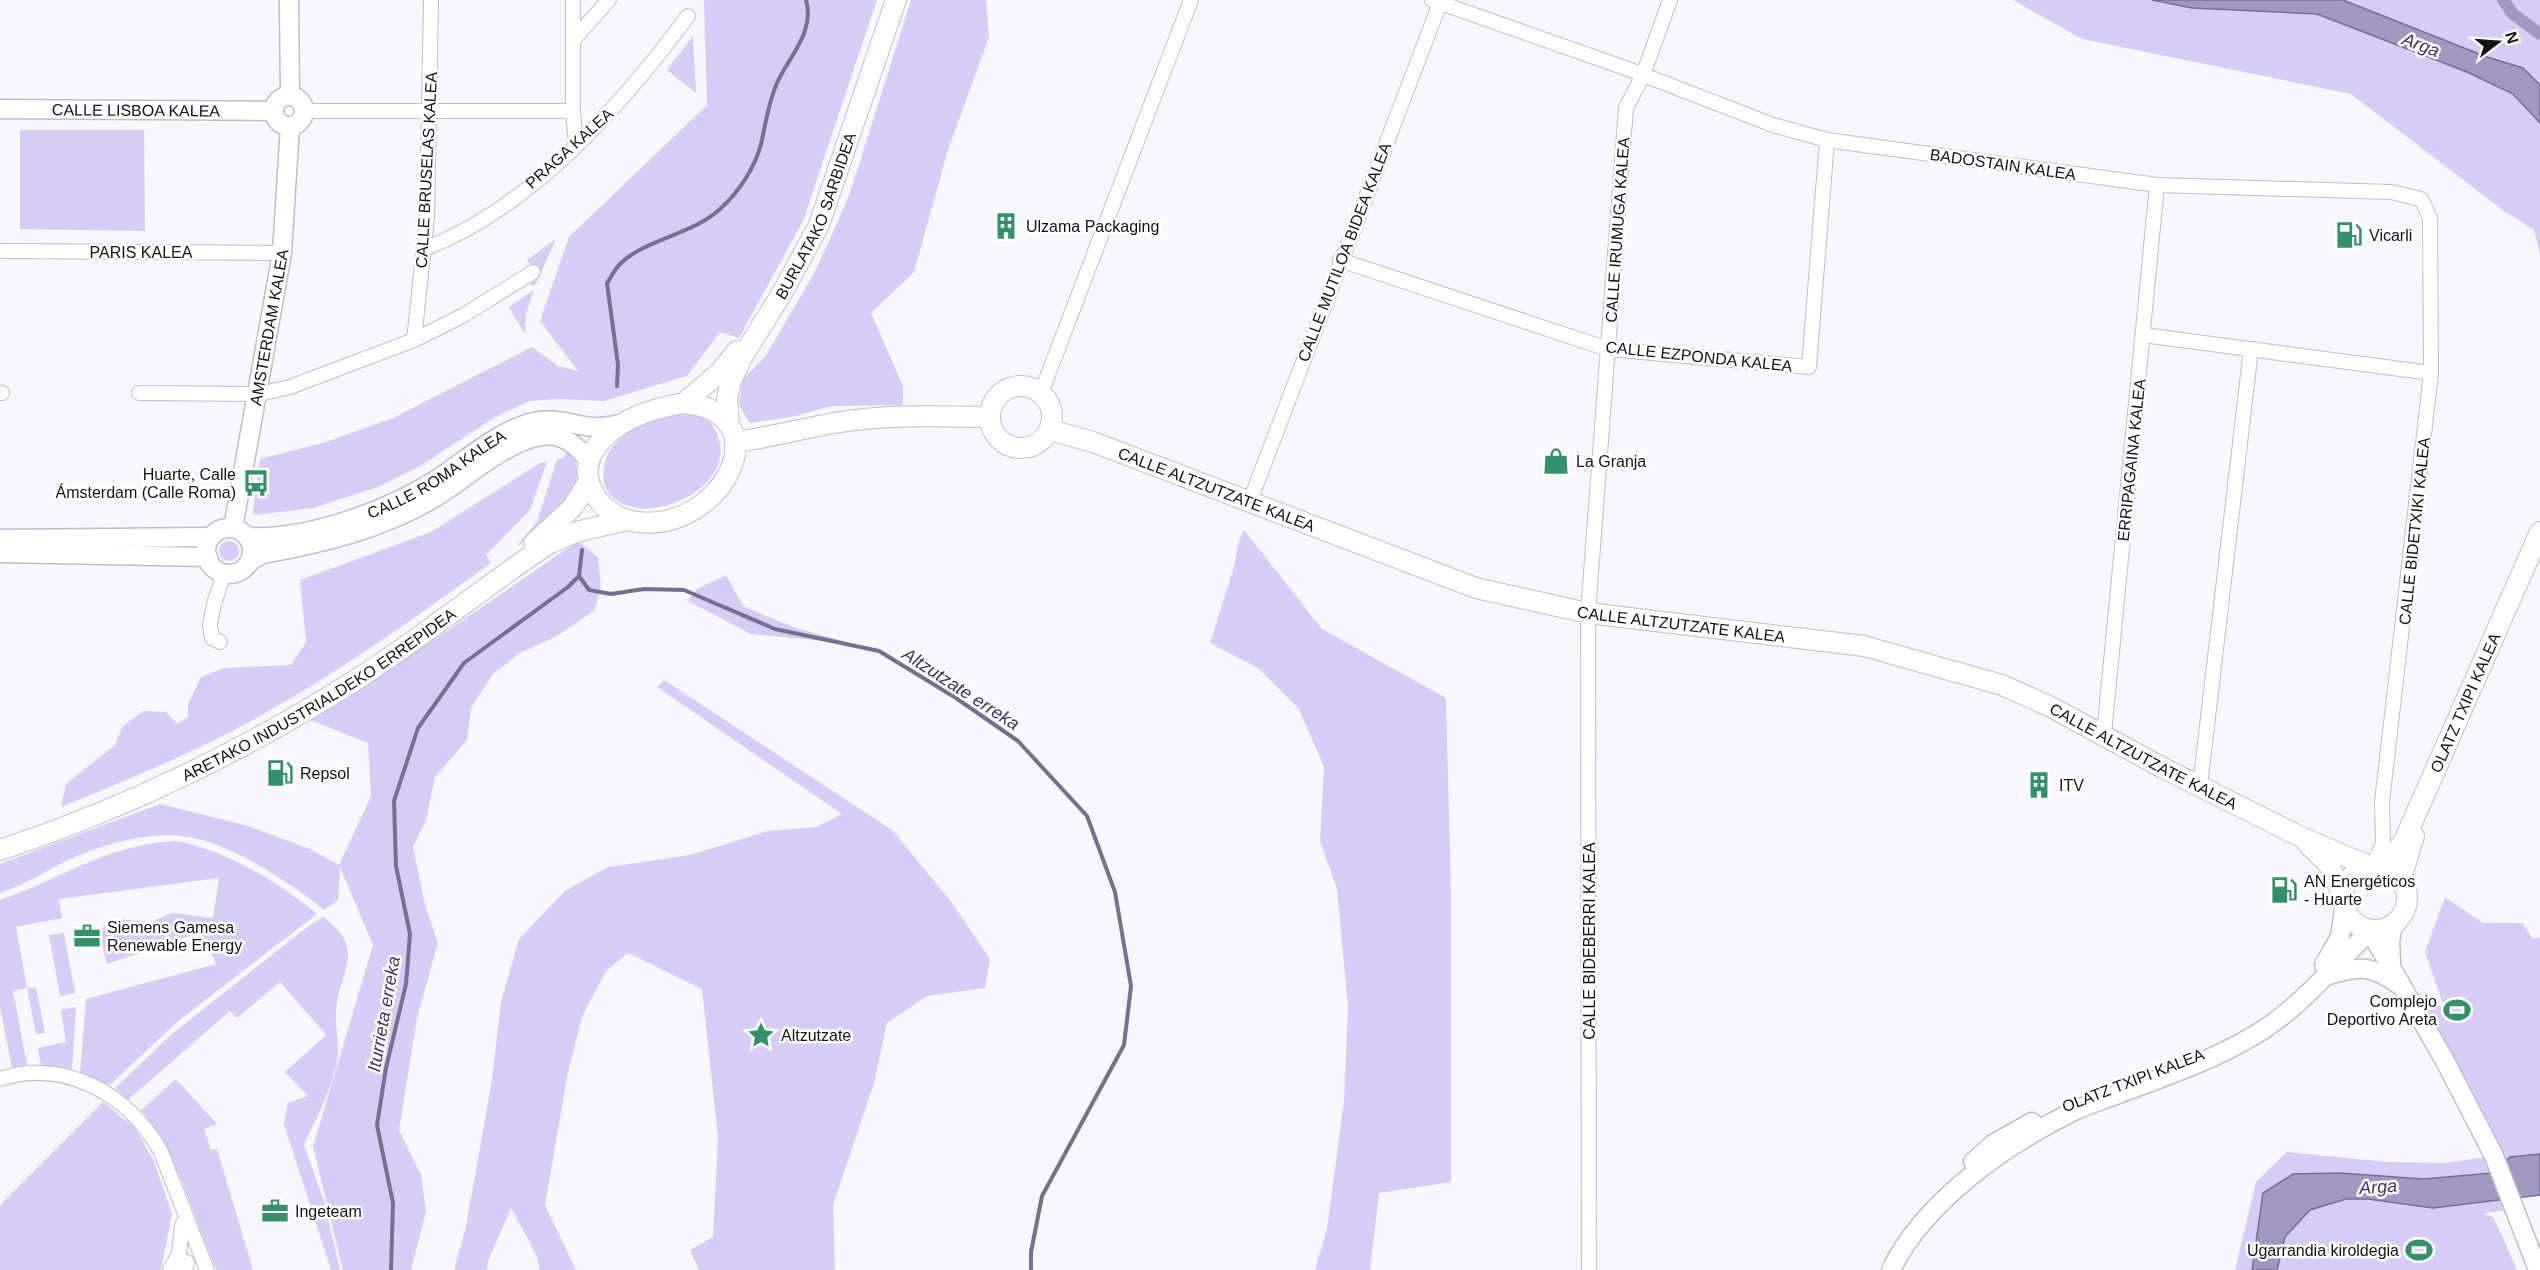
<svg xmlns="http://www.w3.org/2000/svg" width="2540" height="1270" font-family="Helvetica,sans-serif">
  <rect width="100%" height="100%" fill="#f8f6ff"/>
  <!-- green -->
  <g fill="#d6ccf5">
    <polygon points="704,0 877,0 803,221 739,338 720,332 687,376 604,401 560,399 530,401 495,417 422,465 378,487 313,508 255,515 253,512 260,459 326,442 393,418 532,347 558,366 578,371 540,321 569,237 707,105"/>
    <polygon points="911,0 986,0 989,37 948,150 914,272 871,313 903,386 903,405 832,406 791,417 749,423 739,404 742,380 765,357 816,270 849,196"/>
    <polygon points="2013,0 2152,0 2192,8 2317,14 2467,72 2513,94 2540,123 2540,254 2534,230 2504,211 2351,94 2082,39"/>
    <polygon points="2343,0 2540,0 2540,85 2523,68 2487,57"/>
    <polygon points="693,36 696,93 667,70"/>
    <polygon points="20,130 144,130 145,231 20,229"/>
    <polygon points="556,239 536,284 532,286 529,281 537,274 527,260"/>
    <polygon points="534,290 526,313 525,334 509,307"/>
    <path d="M661,415c14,0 33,-3 46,5 7,4 11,15 13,23 8,43 -56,75 -91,63 -11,-3 -23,-12 -25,-24 -5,-37 28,-55 57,-67z"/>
    <path d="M568,447c30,42 -22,77 -52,100l21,-25 20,-63 7,-1z"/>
    <path d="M547,462l-17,48 -44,45 5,8c-75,54 -150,108 -231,153 -64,36 -131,63 -199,91l5,-23 49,-39 7,-18 21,-16 23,1 11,12 11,-7v-13l13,-27 23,-9 67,-3 15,-23 -6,-62 131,-48 109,-69z"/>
    <polygon points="1244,530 1322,629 1446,698 1451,891 1451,1182 1379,1193 1370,1270 1315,1270 1327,1229 1344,1101 1348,1006 1337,889 1320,841 1324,767 1299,709 1258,668 1210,643 1234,567 1239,540"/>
    <circle cx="229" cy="551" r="10"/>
    <path d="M578,541l20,16 3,29 -6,24 -38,26 -37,17 -27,21 -22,34 -4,32 -32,37 -9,43 -13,27 12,58 13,38 -21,75 -18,112 22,45 5,36 -15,59h-68l-30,-123 60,-202 -33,-78 -2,33 -14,10c-34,-28 -98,-70 -142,-74 -38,-4 -81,9 -116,25 -22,11 -42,24 -66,32v-29l160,-60 88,22 62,23 29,16 32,-69 -3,-53 -60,-24 129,-81z"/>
    <polygon points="726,575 743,606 796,628 854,644 751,634 688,601 697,589"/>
    <polygon points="664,680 892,830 949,899 990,959 985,988 927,996 887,1023 874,1083 833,1205 835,1270 699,1270 690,1250 713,1237 718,1137 702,989 628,953 606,971 582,1017 568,1072 545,1205 576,1270 540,1270 536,1254 511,1208 488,1261 487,1270 454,1270 466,1226 492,1080 501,1002 519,939 565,891 608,867 690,855 768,831 816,827 842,814 657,687"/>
    <path d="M178,841c52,12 98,39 139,73l-140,108 -67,63 -30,-11 6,-75 130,-35 -15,-32 -94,32 -9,-34 20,-11 32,3 22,-9 41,5 6,-40 -160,21 3,19 -46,9 11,61 -14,3 14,74 -15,3 -12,-61v-107c65,-22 105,-56 178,-59z"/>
    <polygon points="2445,897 2483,923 2523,923 2532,938 2540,938 2540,1154 2510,1157 2494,1173 2423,1179 2343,1173 2293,1175 2252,1270 2235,1270 2256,1182 2287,1152 2388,1162 2444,1163 2494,1156 2418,1016 2443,1004 2425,952"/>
    <path d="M323,917c46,34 15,53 13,96 -1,14 3,27 2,41 -4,33 -21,62 -34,91l20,56 16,69h-9l-47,-146 4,-21 20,-7 -23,-24 41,-37 -46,-53 -43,36 -7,-7 -102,89 -13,-12 58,-55 133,-105z"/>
    <polygon points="64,933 75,993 60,996 49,935"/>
    <polygon points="36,987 45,1033 36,1034 27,988"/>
    <polygon points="76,1007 72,1071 41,1066 38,1048 66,1042 61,1010"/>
    <path d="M176,1079l41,45 -13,5 7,21 6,-1 36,121h-36c-25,-54 -38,-114 -76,-160z"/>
    <polygon points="103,1102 135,1128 154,1161 172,1214 161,1270 0,1270 0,1205"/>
    <polygon points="2510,1198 2515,1209 2484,1213 2494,1218 2517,1270 2277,1270 2285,1237 2310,1210 2346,1199 2368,1199 2433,1208"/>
  </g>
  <!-- water -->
  <g fill="#a297c1" stroke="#776f8e" stroke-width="1.5">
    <polygon points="2152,0 2343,0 2487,57 2523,68 2540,85 2540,123 2513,94 2467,72 2317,14 2192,8"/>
    <polygon points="2540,1154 2540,1195 2433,1208 2368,1199 2346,1199 2310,1210 2285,1237 2277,1270 2252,1270 2263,1193 2293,1174 2340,1173 2423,1179 2493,1173 2510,1157"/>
  </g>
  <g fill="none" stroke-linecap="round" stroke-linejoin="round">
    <!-- stream -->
    <g stroke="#776f8e" stroke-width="4">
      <path d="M617,386l1,-21 -11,-82c4,-6 8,-14 13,-19 25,-25 72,-29 100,-55 18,-16 35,-41 41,-65 5,-21 7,-41 16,-61 13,-28 38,-51 29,-83"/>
      <polyline points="579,576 589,590 611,594 644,589 684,590 775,629 879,651 956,698 1018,741 1087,816 1115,892 1131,986 1124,1045 1042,1196 1031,1252 1031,1270"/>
      <polyline points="391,1270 393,1203 377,1125 386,1068 406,984 410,934 396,866 394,801 418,728 464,663 568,587 579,576 582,550"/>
    </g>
    <!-- canal -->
    <polyline stroke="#a297c1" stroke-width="12" points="2503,0 2513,14 2540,34"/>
    <defs>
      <g id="minor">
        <polyline points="573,0 573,111 576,144"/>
        <polyline points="1432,0 1628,69 1773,125 1827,140 2157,185 2391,192 2421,199 2430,218 2431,373 2382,802 2383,844 2372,866"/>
        <polyline points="573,40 609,0"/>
        <polyline points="304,111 573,111"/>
        <path d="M424,249c107,-41 197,-143 264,-233"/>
        <polyline points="0,251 282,253"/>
        <polyline points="1340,260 1608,349 1809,367 1827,140"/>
        <polyline points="2143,335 2431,373"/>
        <polyline points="414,340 427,217 431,0"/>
        <polyline points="0,393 2,393"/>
        <polyline points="139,393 259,394 290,387 414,340 464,315 533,272"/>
        <polyline points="1041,393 1191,0"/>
        <polyline points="1250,501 1440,3"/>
        <polyline points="220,642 212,638 210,625 214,604 224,573"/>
        <polyline points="2104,734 2157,185"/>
        <polyline points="2200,786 2251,349"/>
        <path d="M0,1079c65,-21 130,16 161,73l46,118"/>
        <polyline points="170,1270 179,1254 182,1226 186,1218"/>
        <polyline points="185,1270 187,1262"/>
        <polyline points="1589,1270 1588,613 1626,108 1643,75 1670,0"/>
      </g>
      <g id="tertiary">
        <polyline points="289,0 290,96"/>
        <circle cx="289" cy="111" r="15"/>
        <path id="s1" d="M0,109l274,2"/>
        <path id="s2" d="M233,528l49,-275 8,-127"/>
        <circle cx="229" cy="551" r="23"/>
        <path id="s3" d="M248,537c61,3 141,-27 191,-59 28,-19 58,-45 90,-55 23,-7 42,2 64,4 10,1 21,-2 32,-4"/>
        <polyline points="0,539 211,537"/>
        <polyline points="0,553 208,557"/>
        <path d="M250,561l13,-7c59,-11 116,-24 168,-54 31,-18 71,-56 106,-63 24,-6 39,7 53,25"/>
        <polyline points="2391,963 2390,941 2393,925"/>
        <polyline points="2324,965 2340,937 2344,909"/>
        <path d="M2326,976c31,-10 44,-12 72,8"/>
        <polyline points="1973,1162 1993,1144 2032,1122"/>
        <path d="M1891,1270c33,-69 116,-126 183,-159 15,-7 32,-12 47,-18 46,-17 92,-33 134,-58 45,-27 78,-69 115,-104l75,130 49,95 44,114"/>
      </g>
      <g id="secondary">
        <circle cx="1021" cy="417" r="31"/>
        <polyline points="684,403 720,372 737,351"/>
        <path d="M684,403c99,10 39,129 -46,119 -34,-3 -66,-42 -42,-75 20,-27 57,-39 88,-44z"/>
        <path id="s4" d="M729,424l-2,-24 3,-16 11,-25 41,-66 37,-68 77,-225"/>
        <path id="s5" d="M1050,430l43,12 383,146 112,25 276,33 138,39 51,23 110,60 138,69 68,29"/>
        <path d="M735,442c33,-4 65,-13 99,-19 52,-9 103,-7 156,-6"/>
        <polyline points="534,543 572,508 589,481"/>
        <polyline points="2307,843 2329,865 2343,896"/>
        <path id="s6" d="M0,850c127,-42 246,-100 359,-172 65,-42 125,-91 189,-134l28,-12 47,-11"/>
        <circle cx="2375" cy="898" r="32"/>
        <path id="s7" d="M2384,867l20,-26 136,-309"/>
        <polyline points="2401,879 2414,836"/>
      </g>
    </defs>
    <!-- minor casing -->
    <use href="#minor" stroke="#c0bdcb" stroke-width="16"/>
    <!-- tertiary casing -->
    <use href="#tertiary" stroke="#c0bdcb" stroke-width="21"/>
    <!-- secondary casing -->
    <use href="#secondary" stroke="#c0bdcb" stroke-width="22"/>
    <!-- minor -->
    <use href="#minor" stroke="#fff" stroke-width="14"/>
    <!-- tertiary -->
    <use href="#tertiary" stroke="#fff" stroke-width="18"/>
    <!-- secondary -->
    <use href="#secondary" stroke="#fff" stroke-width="20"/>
  </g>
  <!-- icons -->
  <defs>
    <symbol id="building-bare" viewBox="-9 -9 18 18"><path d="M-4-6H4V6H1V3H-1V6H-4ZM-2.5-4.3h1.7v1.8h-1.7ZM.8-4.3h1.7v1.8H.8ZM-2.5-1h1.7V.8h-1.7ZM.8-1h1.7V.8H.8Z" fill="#32916a" stroke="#fff" stroke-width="2.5" paint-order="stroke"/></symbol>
    <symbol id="fuel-bare" viewBox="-9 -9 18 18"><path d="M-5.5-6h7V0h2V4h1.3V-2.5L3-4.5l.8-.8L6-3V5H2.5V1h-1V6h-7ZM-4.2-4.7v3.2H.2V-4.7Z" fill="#32916a" stroke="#fff" stroke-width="2.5" paint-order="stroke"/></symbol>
    <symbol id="shop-bare" viewBox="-9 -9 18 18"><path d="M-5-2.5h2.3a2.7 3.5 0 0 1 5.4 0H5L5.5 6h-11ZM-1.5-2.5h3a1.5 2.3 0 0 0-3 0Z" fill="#32916a" stroke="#fff" stroke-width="2.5" paint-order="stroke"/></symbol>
    <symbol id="bus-bare" viewBox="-9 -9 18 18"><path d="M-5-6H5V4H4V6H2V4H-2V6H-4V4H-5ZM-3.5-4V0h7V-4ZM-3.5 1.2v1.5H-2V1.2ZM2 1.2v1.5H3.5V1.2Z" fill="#32916a" stroke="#fff" stroke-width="2.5" paint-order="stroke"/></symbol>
    <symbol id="office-bare" viewBox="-9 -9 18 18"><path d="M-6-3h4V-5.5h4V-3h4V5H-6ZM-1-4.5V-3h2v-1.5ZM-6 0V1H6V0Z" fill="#32916a" stroke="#fff" stroke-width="2.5" paint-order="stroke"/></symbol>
    <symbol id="stadium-bare" viewBox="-9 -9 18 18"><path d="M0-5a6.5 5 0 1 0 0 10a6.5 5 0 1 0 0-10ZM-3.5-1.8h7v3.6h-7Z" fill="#32916a" stroke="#fff" stroke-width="2.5" paint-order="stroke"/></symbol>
    <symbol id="sight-bare" viewBox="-9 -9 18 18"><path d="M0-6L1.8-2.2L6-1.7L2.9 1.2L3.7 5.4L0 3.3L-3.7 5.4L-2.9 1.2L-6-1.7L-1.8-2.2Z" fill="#32916a" stroke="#fff" stroke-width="2.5" paint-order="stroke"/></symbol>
  </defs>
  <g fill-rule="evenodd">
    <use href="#building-bare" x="987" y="207" width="38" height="38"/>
    <use href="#fuel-bare" x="2330" y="216" width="38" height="38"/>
    <use href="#shop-bare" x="1537" y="442" width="38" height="38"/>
    <use href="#bus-bare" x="237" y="464" width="38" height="38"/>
    <use href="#fuel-bare" x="261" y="754" width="38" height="38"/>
    <use href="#building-bare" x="2020" y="766" width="38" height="38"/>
    <use href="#fuel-bare" x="2265" y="871" width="38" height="38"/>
    <use href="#office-bare" x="68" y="917" width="38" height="38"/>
    <use href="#stadium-bare" x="2438" y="991" width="38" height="38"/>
    <use href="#sight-bare" x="742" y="1016" width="38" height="38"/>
    <use href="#office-bare" x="256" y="1192" width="38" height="38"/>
    <use href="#stadium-bare" x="2400" y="1231" width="38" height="38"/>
  </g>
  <g text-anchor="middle" stroke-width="5" stroke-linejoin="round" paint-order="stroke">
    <!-- street labels -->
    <g font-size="16" fill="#131217" stroke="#fff">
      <text dy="6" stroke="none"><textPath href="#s1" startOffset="136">CALLE LISBOA KALEA</textPath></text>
      <text transform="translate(569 148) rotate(-42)" y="6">PRAGA KALEA</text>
      <text transform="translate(2003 164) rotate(8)" y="6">BADOSTAIN KALEA</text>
      <text transform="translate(426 170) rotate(-87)" y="6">CALLE BRUSELAS KALEA</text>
      <text dy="6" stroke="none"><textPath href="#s4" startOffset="230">BURLATAKO SARBIDEA</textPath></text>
      <text transform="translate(1617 230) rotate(-86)" y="6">CALLE IRUMUGA KALEA</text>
      <text x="141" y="258">PARIS KALEA</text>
      <text transform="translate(1344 252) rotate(-69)" y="6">CALLE MUTILOA BIDEA KALEA</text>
      <text dy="6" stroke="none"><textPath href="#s2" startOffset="204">AMSTERDAM KALEA</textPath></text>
      <text transform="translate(1699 356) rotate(6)" y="6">CALLE EZPONDA KALEA</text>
      <text transform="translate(2131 460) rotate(-84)" y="6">ERRIPAGAINA KALEA</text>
      <text dy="6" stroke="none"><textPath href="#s3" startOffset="202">CALLE ROMA KALEA</textPath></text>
      <text dy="6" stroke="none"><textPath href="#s5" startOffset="177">CALLE ALTZUTZATE KALEA</textPath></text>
      <text transform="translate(2414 531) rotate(-84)" y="6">CALLE BIDETXIKI KALEA</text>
      <text dy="6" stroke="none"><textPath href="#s5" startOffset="663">CALLE ALTZUTZATE KALEA</textPath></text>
      <text dy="6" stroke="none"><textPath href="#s6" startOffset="356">ARETAKO INDUSTRIALDEKO ERREPIDEA</textPath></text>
      <text dy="6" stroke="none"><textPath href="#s7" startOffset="184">OLATZ TXIPI KALEA</textPath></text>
      <text dy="6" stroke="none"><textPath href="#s5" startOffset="1149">CALLE ALTZUTZATE KALEA</textPath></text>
      <text transform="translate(1589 941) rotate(-90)" y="6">CALLE BIDEBERRI KALEA</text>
      <text transform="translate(2133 1080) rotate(-21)" y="6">OLATZ TXIPI KALEA</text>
    </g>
    <!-- poi labels -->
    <g font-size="16" fill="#131217" stroke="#fff" text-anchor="start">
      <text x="1026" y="232">Ulzama Packaging</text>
      <text x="2369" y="241">Vicarli</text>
      <text x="1576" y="467">La Granja</text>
      <text x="236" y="480" text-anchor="end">Huarte, Calle<tspan x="236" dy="18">Ámsterdam (Calle Roma)</tspan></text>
      <text x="300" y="779">Repsol</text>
      <text x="2059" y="791">ITV</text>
      <text x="2304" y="887">AN Energéticos<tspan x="2304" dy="18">- Huarte</tspan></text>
      <text x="107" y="933">Siemens Gamesa<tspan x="107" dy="18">Renewable Energy</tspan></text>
      <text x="2437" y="1007" text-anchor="end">Complejo<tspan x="2437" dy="18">Deportivo Areta</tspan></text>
      <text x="781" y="1041">Altzutzate</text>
      <text x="295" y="1217">Ingeteam</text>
      <text x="2399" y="1256" text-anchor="end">Ugarrandia kiroldegia</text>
    </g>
    <!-- water labels -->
    <g font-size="18" font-style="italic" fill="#423067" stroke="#fff">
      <text transform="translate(2421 45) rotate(21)" y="6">Arga</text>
      <text transform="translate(961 689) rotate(33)" y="6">Altzutzate erreka</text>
      <text transform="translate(384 1014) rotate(-80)" y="6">Iturrieta erreka</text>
      <text transform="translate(2378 1187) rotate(-4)" y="6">Arga</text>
    </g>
  </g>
  <!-- north arrow -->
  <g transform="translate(2498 42) rotate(73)" stroke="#ffffff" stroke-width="4.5" paint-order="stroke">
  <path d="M0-4.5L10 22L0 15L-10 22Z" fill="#131217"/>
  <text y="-9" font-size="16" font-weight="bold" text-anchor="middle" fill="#131217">N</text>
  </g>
</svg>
